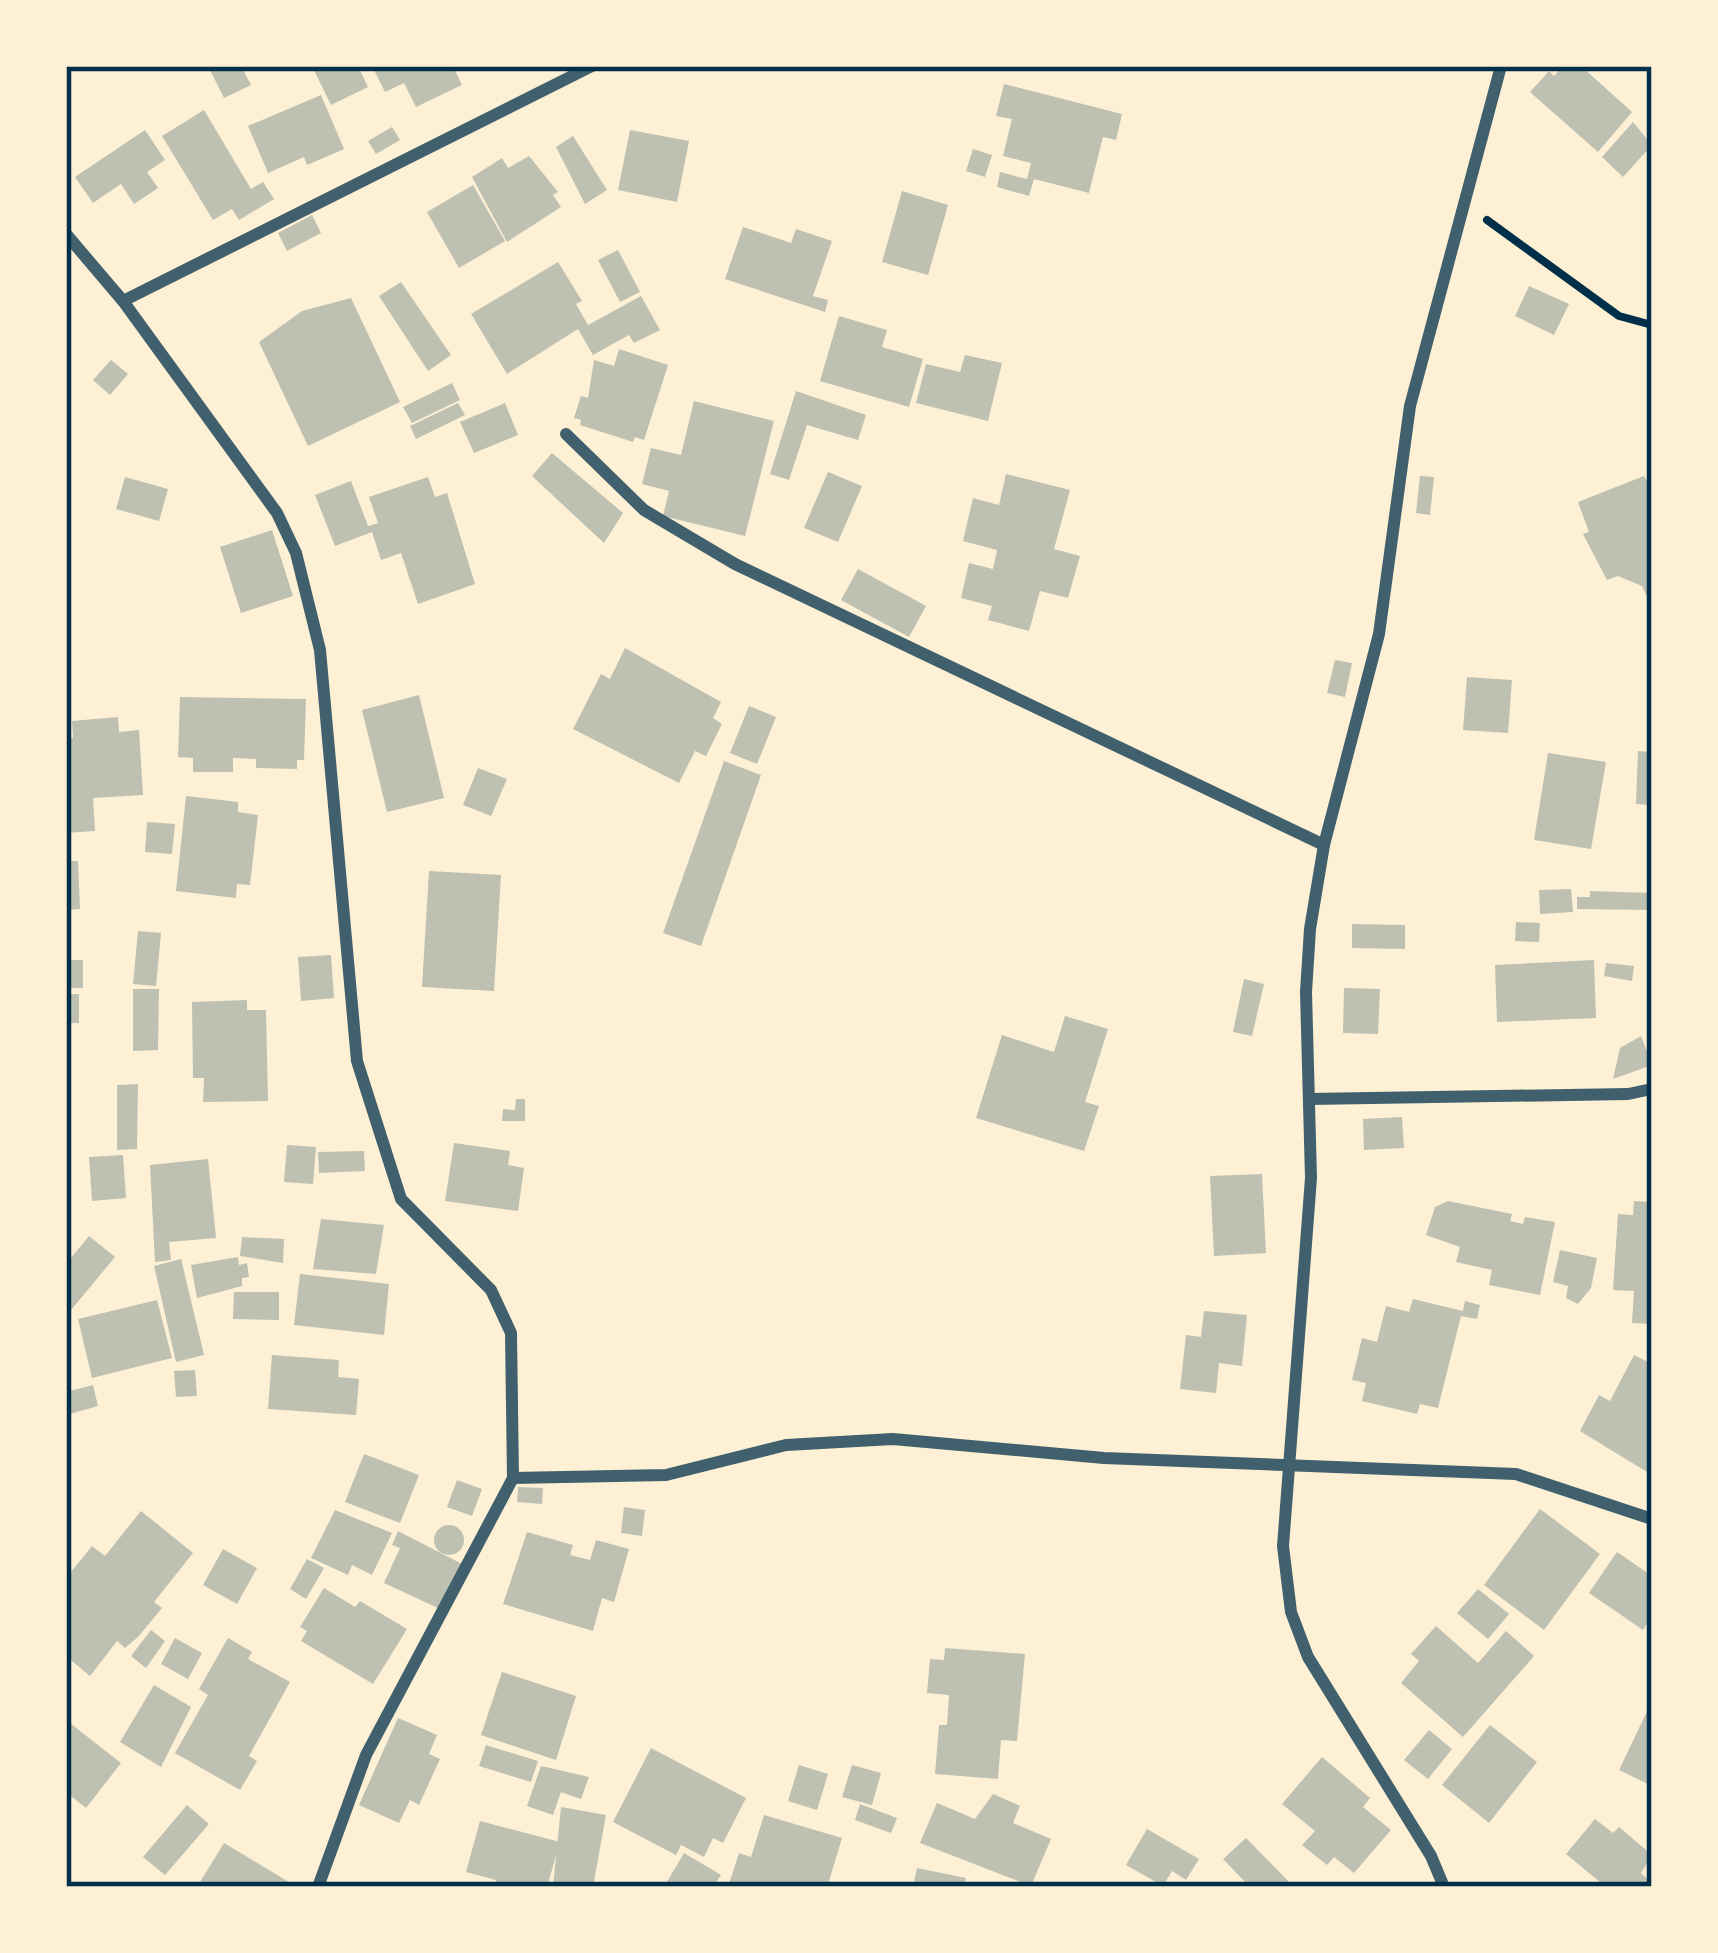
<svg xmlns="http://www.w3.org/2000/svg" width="1718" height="1953" font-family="Raleway,sans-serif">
  <rect width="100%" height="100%" fill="#fdf0d5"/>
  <!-- building -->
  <g fill="#bec0b2">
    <polygon points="208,66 241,66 251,85 224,98"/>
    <polygon points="312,66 358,66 368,87 331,105"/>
    <polygon points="372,66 453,66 462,85 416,107 404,83 385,92"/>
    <polygon points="1563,66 1581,66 1632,112 1598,152 1530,92 1549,71 1554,76"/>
    <polygon points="1004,84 1122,114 1116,140 1103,137 1089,193 1034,179 1029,196 997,187 1000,172 1027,179 1031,163 1003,156 1012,119 996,116"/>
    <polygon points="321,95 344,149 307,165 304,157 268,173 248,126"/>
    <polygon points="204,110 251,189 263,182 274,199 239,220 232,209 213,220 162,136"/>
    <polygon points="1633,122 1652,145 1623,177 1602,157"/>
    <polygon points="392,127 400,140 376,154 368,141"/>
    <polygon points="145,130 165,160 147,172 158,188 134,204 121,184 93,203 75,177"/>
    <polygon points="630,130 689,141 677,202 618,190"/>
    <polygon points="573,136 607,190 585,204 556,147"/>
    <polygon points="973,149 992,155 985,177 966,171"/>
    <polygon points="529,156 558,192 553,195 561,207 507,242 472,177 502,158 508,168"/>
    <polygon points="473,185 505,241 459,268 427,212"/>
    <polygon points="902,191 948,205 928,275 882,262"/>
    <polygon points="312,215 321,233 287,251 278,233"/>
    <polygon points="743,227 791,243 796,229 832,241 813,296 828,300 825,312 725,279"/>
    <polygon points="618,250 640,292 620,302 598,260"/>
    <polygon points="558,262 582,301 576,304 588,325 641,296 660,330 634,343 629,335 593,355 578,329 507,374 471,314"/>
    <polygon points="401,282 451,355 428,371 379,296"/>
    <polygon points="1529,286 1569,304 1554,335 1515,316"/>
    <polygon points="351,298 400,402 308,446 259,342 302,311"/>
    <polygon points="839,316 887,330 882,347 923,359 909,407 820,381"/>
    <polygon points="619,349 668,365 644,440 635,437 633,442 580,425 581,420 574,418 581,396 588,398 594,360 614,366"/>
    <polygon points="965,355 1002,363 988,421 916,403 926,364 960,372"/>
    <polygon points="111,360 128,374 110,395 93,380"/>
    <polygon points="452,383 460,400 412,423 403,407"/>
    <polygon points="796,391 866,415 858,440 807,425 789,480 770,474"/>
    <polygon points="694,401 774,421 745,536 663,516 669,491 642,484 651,448 681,455"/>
    <polygon points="458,403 465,415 416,439 410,426"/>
    <polygon points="505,403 518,435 474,453 460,422"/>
    <polygon points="552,453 623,513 604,543 532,476"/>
    <polygon points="828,472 862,486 838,542 804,528"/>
    <polygon points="1006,474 1070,490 1054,549 1080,556 1068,598 1040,591 1029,631 988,620 992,606 961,598 969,563 993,569 997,550 963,541 973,498 999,505"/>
    <polygon points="1420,476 1434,477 1430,515 1416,513"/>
    <polygon points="1644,476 1652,490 1652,607 1642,586 1618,576 1607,580 1583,534 1589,532 1578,502"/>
    <polygon points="125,477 168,489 159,521 116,509"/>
    <polygon points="428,477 435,497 447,493 475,584 418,604 401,553 381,560 372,532 335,546 315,495 351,481 368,526 378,523 369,497"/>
    <polygon points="272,530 293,596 241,613 220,547"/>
    <polygon points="858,569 926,606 909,637 841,600"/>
    <polygon points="625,648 721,702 713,718 722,724 706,756 695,751 679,783 573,729 601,674 610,679"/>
    <polygon points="1335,660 1352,663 1345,697 1327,693"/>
    <polygon points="1467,677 1512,680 1508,733 1463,730"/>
    <polygon points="419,695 444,798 387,812 362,710"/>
    <polygon points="180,697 306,699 304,760 297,760 297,769 256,768 256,759 233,758 233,772 193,772 193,758 178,757"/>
    <polygon points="749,706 776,717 757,764 730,753"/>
    <polygon points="118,717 119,732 139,730 143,795 93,798 95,831 66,833 66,739 73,738 72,721"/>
    <polygon points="1638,751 1652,752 1652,805 1636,804"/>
    <polygon points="1548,753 1606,762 1591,849 1534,840"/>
    <polygon points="724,761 761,775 701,946 663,933"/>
    <polygon points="478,768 507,779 491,816 463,805"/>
    <polygon points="186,796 238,802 238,812 258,815 250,885 237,884 236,898 176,891"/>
    <polygon points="147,822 175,824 172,854 145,852"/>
    <polygon points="66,861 78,861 80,909 66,910"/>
    <polygon points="429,871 501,875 494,991 422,987"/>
    <polygon points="1571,889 1573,912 1540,914 1539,890"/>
    <polygon points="1590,891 1651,893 1651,910 1577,909 1577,897 1590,897"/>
    <polygon points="1516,922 1540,923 1539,942 1515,941"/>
    <polygon points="1352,924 1405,925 1405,949 1352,948"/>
    <polygon points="138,931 161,933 156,986 133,984"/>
    <polygon points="331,955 334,998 301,1001 298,957"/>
    <rect x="66" y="960" width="17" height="28"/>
    <polygon points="1594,960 1596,1018 1497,1022 1495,965"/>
    <polygon points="1606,963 1634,966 1632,981 1604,976"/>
    <polygon points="1244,979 1264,984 1252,1036 1233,1032"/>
    <polygon points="1344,988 1380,989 1378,1034 1343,1033"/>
    <polygon points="133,989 159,989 158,1050 133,1051"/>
    <rect x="66" y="994" width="13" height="29"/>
    <polygon points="247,1000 247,1010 266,1010 268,1101 203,1102 204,1078 193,1078 192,1002"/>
    <polygon points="1065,1016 1108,1029 1085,1102 1099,1106 1084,1151 976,1118 1002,1035 1054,1052"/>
    <polygon points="1641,1036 1652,1065 1613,1079 1620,1048"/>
    <polygon points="138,1084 137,1149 117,1150 117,1085"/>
    <polygon points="516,1099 525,1099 525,1121 502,1121 503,1109 515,1110"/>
    <polygon points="1402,1117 1404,1148 1364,1150 1363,1119"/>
    <polygon points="454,1143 510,1151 508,1165 524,1168 518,1211 445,1201"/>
    <polygon points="287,1145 316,1147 313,1184 284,1182"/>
    <polygon points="364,1151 365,1171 319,1173 318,1152"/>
    <polygon points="123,1155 126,1198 92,1201 89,1157"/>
    <polygon points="208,1159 216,1238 169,1242 171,1260 155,1262 150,1165"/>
    <polygon points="1262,1174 1266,1253 1214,1256 1210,1176"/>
    <polygon points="1448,1201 1512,1214 1510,1221 1523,1224 1525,1217 1555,1222 1540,1295 1489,1285 1492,1270 1456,1262 1460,1247 1426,1235 1435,1207"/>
    <polygon points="1634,1201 1652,1202 1652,1324 1632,1323 1634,1291 1613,1290 1618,1214 1633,1215"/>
    <polygon points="321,1219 384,1225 376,1274 313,1269"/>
    <polygon points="89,1236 115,1257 66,1316 66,1264"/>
    <polygon points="242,1237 284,1239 283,1263 240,1256"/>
    <polygon points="1560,1250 1597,1258 1591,1288 1578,1304 1566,1298 1568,1286 1553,1282"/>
    <polygon points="238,1257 239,1265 247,1263 249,1277 242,1278 242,1286 197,1298 191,1265"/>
    <polygon points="181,1259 204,1355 176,1362 154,1266"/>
    <polygon points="300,1274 389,1284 384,1335 294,1325"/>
    <polygon points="234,1292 279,1292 279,1320 233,1319"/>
    <polygon points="1413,1299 1463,1311 1465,1301 1480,1305 1477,1319 1461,1316 1438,1408 1420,1404 1417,1414 1362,1401 1366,1383 1352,1380 1362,1338 1377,1342 1386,1306 1409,1312"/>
    <polygon points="157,1300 172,1358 92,1378 78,1319"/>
    <polygon points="1204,1311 1247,1315 1242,1366 1219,1363 1216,1393 1180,1389 1186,1335 1201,1337"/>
    <polygon points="272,1355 339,1360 338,1377 359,1379 356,1415 268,1409"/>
    <polygon points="1634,1355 1652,1364 1652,1463 1647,1472 1580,1431 1599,1395 1610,1401"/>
    <polygon points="195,1370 197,1396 176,1397 174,1371"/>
    <polygon points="93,1385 98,1406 66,1415 66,1392"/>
    <polygon points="364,1454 419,1475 400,1523 345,1502"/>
    <polygon points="457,1480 482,1489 472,1516 447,1507"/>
    <polygon points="518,1487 543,1488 542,1504 517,1502"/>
    <polygon points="624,1507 645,1510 642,1536 621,1533"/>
    <polygon points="1540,1509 1600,1554 1544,1630 1484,1585"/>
    <polygon points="335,1510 392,1533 372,1575 352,1565 348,1575 311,1558"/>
    <polygon points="141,1511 193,1553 154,1602 162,1608 138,1637 125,1648 117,1641 90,1676 66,1656 66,1613 71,1607 66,1603 66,1578 92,1546 105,1556"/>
    <circle cx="449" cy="1540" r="15"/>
    <polygon points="398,1531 462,1564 440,1609 384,1583 400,1548 392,1545"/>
    <polygon points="527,1532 573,1545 570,1555 590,1560 596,1540 629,1549 614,1602 602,1598 593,1631 503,1604"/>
    <polygon points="223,1549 257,1568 237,1604 203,1585"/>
    <polygon points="1617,1552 1652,1576 1652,1616 1643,1630 1589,1593"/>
    <polygon points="307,1559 324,1568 306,1599 290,1589"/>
    <polygon points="324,1588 355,1607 360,1601 407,1629 373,1684 301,1641 307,1631 300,1627"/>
    <polygon points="1478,1589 1509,1614 1488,1639 1457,1613"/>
    <polygon points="1436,1626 1478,1663 1506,1631 1534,1656 1463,1737 1401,1683 1419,1661 1411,1654"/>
    <polygon points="151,1630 165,1641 146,1668 131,1656"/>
    <polygon points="175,1638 202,1653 188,1679 161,1664"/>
    <polygon points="228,1638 252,1652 248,1659 290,1682 249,1756 257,1761 240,1790 175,1753 208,1695 199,1689"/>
    <polygon points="945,1648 1025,1654 1017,1741 1001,1740 998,1779 935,1774 939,1725 947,1725 949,1695 927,1693 930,1659 944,1660"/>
    <polygon points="502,1672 576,1696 556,1760 481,1735"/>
    <polygon points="154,1685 191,1707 161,1767 120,1742"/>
    <polygon points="1652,1701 1652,1786 1619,1770"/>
    <polygon points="398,1718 437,1735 429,1754 440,1759 419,1805 410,1800 399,1823 359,1805"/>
    <polygon points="66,1720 121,1763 86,1808 66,1792"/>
    <polygon points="1490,1725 1537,1762 1489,1823 1442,1785"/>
    <polygon points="1429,1730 1452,1749 1428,1779 1404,1760"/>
    <polygon points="486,1745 538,1761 531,1782 479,1766"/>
    <polygon points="651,1748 746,1798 723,1843 713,1838 704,1857 681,1845 676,1855 613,1822"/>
    <polygon points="1322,1757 1370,1798 1363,1807 1391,1830 1354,1873 1334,1857 1327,1865 1302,1845 1315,1831 1282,1804"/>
    <polygon points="799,1765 828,1774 817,1810 788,1801"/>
    <polygon points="852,1765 881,1773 872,1805 842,1797"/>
    <polygon points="541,1766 589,1777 581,1799 561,1792 553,1815 527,1806"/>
    <polygon points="993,1794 1020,1806 1013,1823 1051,1839 1031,1886 920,1843 937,1803 975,1819"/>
    <polygon points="860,1804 897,1818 891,1833 855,1820"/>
    <polygon points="187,1805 209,1824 165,1875 143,1857"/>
    <polygon points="561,1807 606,1815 593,1887 553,1887"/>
    <polygon points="764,1815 842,1838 829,1881 846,1887 728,1887 739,1853 751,1857"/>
    <polygon points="1595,1819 1613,1833 1619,1827 1652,1855 1641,1873 1651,1882 1646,1887 1606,1887 1566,1854"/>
    <polygon points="480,1821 560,1842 547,1887 495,1887 496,1880 466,1872"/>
    <polygon points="1147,1829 1199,1859 1186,1880 1172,1871 1163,1886 1126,1865"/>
    <polygon points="1246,1838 1294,1887 1250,1887 1223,1859"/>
    <polygon points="224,1843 297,1887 197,1887"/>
    <polygon points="684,1853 721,1875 713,1887 664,1887"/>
    <polygon points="917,1868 966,1878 964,1887 913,1887"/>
  </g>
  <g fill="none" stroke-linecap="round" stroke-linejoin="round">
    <!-- path -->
    <polyline stroke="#003049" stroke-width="8" points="1487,220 1619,316 1652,325"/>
    <!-- minor -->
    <g stroke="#3f606c" stroke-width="12">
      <polyline points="66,234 123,301 277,513 296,553 320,650 357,1061 401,1199 491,1290 511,1333 513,1478 366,1755 318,1887"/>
      <polyline points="123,301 592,66"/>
      <polyline points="566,434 644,510 735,564 1324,845"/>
      <polyline points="1309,1099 1628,1094 1652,1089"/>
      <polyline points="513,1478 666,1475 786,1445 893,1439 1104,1458 1516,1474 1652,1519"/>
      <polyline points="1444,1887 1431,1856 1308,1657 1291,1612 1283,1546 1311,1178 1306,992 1310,929 1324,845 1379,634 1410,406 1501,66"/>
    </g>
  </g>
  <!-- border -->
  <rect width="1718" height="1953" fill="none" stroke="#fdf0d5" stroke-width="138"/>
  <rect x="69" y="69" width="1580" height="1815" fill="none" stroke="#003049" stroke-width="4.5"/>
</svg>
